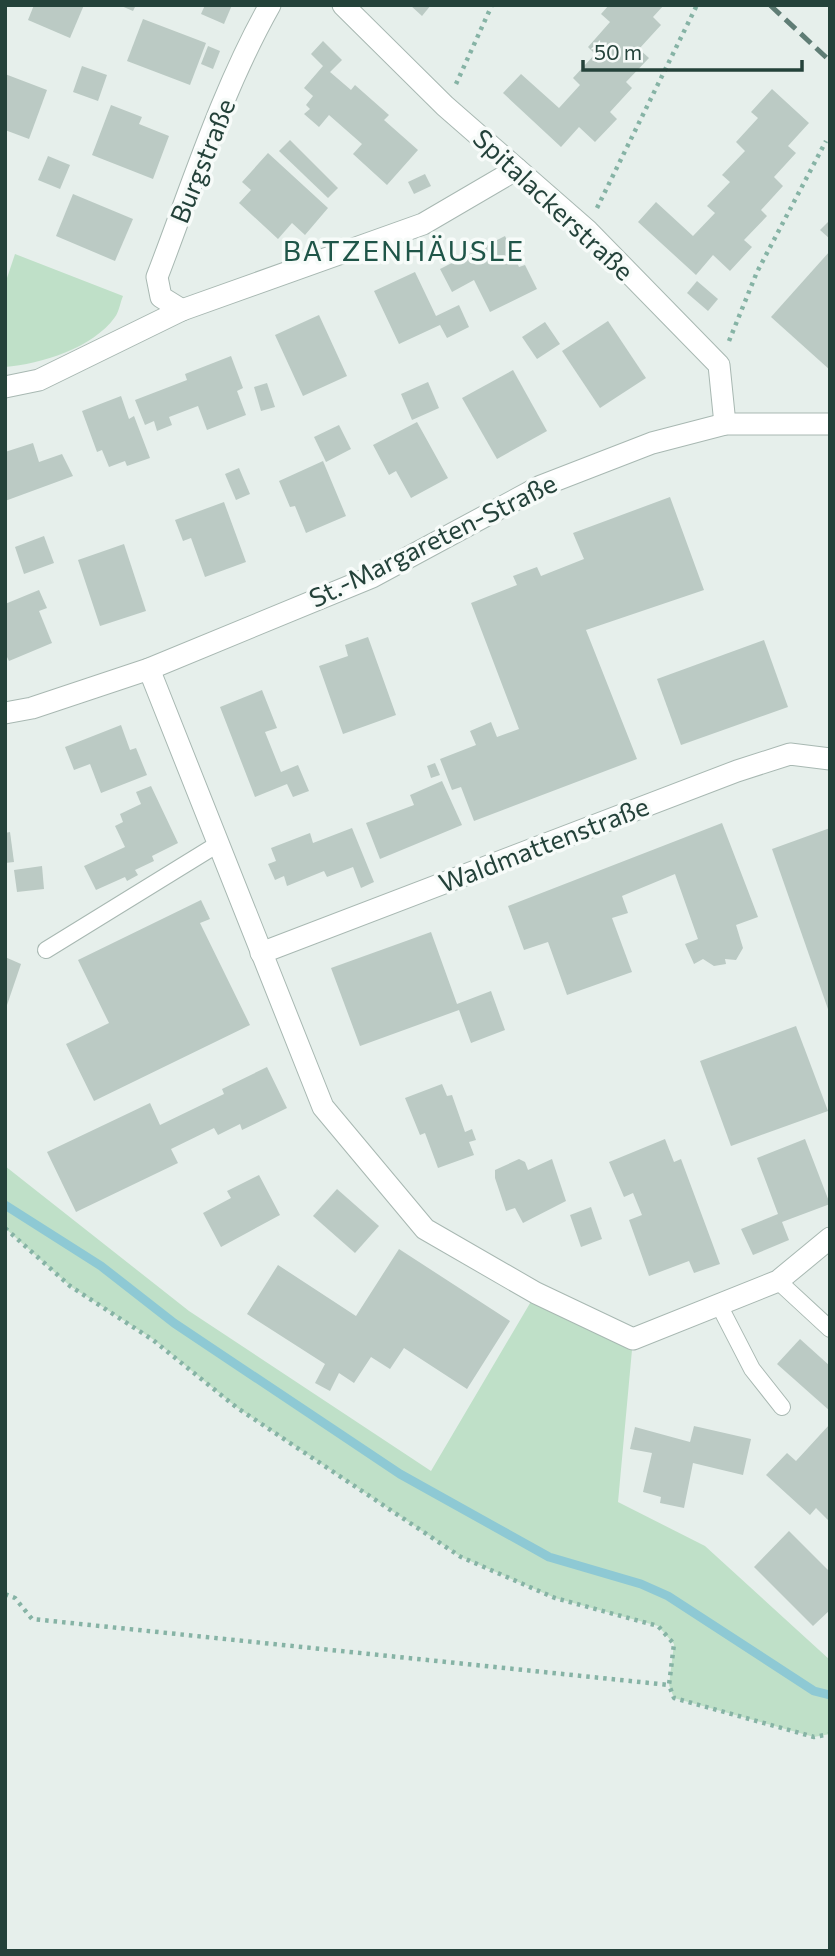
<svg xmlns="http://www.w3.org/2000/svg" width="835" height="1956" font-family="Commissioner,sans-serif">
  <rect width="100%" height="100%" fill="#e6efeb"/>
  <!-- green -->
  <g fill="#bfe0c8">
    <path d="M15,254l108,42c-3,7 -4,16 -8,21 -22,31 -74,47 -110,50v-83z"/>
    <polygon points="5,1166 189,1311 431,1471 536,1293 633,1339 618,1502 705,1546 830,1660 830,1734 814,1737 674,1698 669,1685 674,1644 658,1626 555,1598 461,1557 236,1407 154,1340 70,1286 5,1228"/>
  </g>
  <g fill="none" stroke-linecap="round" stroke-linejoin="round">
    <!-- stream -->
    <polyline stroke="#8ec9d4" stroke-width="9" points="5,1205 101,1266 174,1323 400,1474 549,1557 641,1584 668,1596 814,1691 830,1695"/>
  </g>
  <!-- building -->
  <g fill="#bbcac4">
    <polygon points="34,5 84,5 70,38 28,20"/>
    <polygon points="119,5 136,5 133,11"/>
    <polygon points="205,5 232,5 224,24 201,14"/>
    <polygon points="410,5 431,5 422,16"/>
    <polygon points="609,5 664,5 653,17 661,25 639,49 649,58 626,82 632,88 610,112 617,119 595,142 579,127 561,147 503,93 521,74 559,108 580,85 573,78 595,54 588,47 610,22 601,14"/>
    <polygon points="143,19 206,43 190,85 127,61"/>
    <polygon points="323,41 342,60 330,72 351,90 355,85 389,115 384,120 418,150 387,185 353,154 362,144 329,115 319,127 304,114 310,109 306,105 313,96 304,88 323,66 311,54"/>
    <polygon points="208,46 220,51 213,69 201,64"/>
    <polygon points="82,66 107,75 98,101 73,92"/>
    <polygon points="5,74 47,90 29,139 5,130"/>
    <polygon points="772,89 809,123 788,146 796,153 774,177 783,186 761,210 767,216 744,240 752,247 730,271 713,255 696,275 638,222 656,202 693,236 715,213 707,206 730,182 722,175 745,151 736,142 758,118 751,112"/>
    <polygon points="111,105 142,117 139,124 169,136 153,179 92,155"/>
    <polygon points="290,140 338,188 328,198 279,151"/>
    <polygon points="268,153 328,208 305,235 292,223 278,239 239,203 251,190 242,182"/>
    <polygon points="48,156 70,165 60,189 38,180"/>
    <polygon points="425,174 431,186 414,194 408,182"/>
    <polygon points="73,194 133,219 115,261 56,236"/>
    <polygon points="830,220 830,239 820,230"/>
    <polygon points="505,236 519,267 525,265 537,289 490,312 474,280 452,292 440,269"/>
    <polygon points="830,251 830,370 771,317"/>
    <polygon points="415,272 436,316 459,305 469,327 447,338 440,325 399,344 374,291"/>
    <polygon points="697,281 718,299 708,311 687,293"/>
    <polygon points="319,315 347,376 303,396 275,335"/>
    <polygon points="608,321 646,378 600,408 562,351"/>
    <polygon points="545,322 560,344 537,359 522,337"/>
    <polygon points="231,356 243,388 237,391 246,415 207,430 198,406 169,417 172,425 157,431 154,421 145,425 135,400 187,380 185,374"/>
    <polygon points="513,370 547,431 497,459 462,398"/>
    <polygon points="428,382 439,408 412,420 401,394"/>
    <polygon points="267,383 275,407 261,411 254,387"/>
    <polygon points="121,396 129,419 134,416 150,458 127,466 125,461 109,467 102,450 97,452 82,411"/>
    <polygon points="417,422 448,478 411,498 396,471 389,475 373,445"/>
    <polygon points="339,425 351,449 326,462 314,437"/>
    <polygon points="33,443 39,462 62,454 73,476 5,501 5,452"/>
    <polygon points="323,461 346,516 306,533 295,506 290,507 279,481"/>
    <polygon points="239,468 250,494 236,500 225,474"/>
    <polygon points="670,497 704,590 586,630 637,759 474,821 461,787 452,790 440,759 476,745 470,731 491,722 497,737 519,729 471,603 517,585 513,576 537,567 541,576 584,559 573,533"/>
    <polygon points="224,502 246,562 205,577 191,538 183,541 175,520"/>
    <polygon points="44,536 54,563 24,574 15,547"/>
    <polygon points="124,544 146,611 100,626 78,560"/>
    <polygon points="39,590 47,608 39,611 52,643 9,661 5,653 5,604"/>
    <polygon points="368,637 396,715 343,734 319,666 348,656 345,645"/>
    <polygon points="764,640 788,707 681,745 657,679"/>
    <polygon points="262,690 277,728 265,732 281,772 298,765 309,791 293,797 287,784 255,797 220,707"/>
    <polygon points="121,725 130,750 136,748 147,775 101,793 90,764 74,770 65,747"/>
    <polygon points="435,763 440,775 431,778 427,766"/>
    <polygon points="442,781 462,825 380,859 366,823 414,805 410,795"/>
    <polygon points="151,786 178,843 152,856 154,861 135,870 138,875 127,881 125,877 96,890 84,866 125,847 115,826 123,822 120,814 141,804 136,792"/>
    <polygon points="722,823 758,917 736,925 743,948 736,960 725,959 726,964 714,966 703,959 694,964 685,944 698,939 675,874 622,896 628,913 612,918 632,972 567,995 548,942 524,950 508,906"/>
    <polygon points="352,828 374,882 361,888 353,867 327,877 324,871 287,886 284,876 275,880 268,864 276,861 271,848 310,833 313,843"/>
    <polygon points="830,828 830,1012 829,1012 772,849"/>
    <polygon points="10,832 14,862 5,863 5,833"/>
    <polygon points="42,866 44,889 17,892 14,870"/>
    <polygon points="201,900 210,919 200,923 250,1025 94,1101 66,1044 109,1023 78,960"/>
    <polygon points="431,932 457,1004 491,991 505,1030 471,1043 459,1010 360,1046 331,968"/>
    <polygon points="5,957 21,964 6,1008 5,1008"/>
    <polygon points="796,1026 828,1111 731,1146 700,1061"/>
    <polygon points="267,1067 287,1108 242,1130 240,1124 218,1135 214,1128 171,1149 178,1163 76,1212 47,1152 150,1103 160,1125 224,1094 222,1089"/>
    <polygon points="442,1084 447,1096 452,1095 465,1132 472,1129 476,1140 469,1142 474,1155 438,1168 425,1133 420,1135 405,1098"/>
    <polygon points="665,1139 674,1162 681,1159 720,1264 694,1273 689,1261 649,1276 629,1220 642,1215 633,1193 624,1197 609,1162"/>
    <polygon points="805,1139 830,1204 782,1222 789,1240 753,1255 741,1229 778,1214 757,1158"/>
    <polygon points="519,1159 525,1162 528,1170 552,1159 566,1201 523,1223 515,1208 506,1211 495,1178 495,1170"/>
    <polygon points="259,1175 280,1215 221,1247 203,1213 231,1198 227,1191"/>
    <polygon points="337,1189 379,1226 355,1253 313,1216"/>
    <polygon points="591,1207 602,1239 581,1247 570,1215"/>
    <polygon points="399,1249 510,1321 467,1389 404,1348 390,1369 371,1357 354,1383 339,1373 330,1391 315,1383 325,1364 247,1314 278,1265 356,1316"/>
    <polygon points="800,1339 830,1366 830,1411 777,1364"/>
    <polygon points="830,1424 830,1522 816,1508 810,1515 766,1475 787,1453 796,1461"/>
    <polygon points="694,1426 751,1439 743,1475 693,1463 684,1508 660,1503 661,1497 643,1492 652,1453 630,1449 635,1427 690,1442"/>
    <polygon points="789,1531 830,1572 830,1610 813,1626 754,1567"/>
  </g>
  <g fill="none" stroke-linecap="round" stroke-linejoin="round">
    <defs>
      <g id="lane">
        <polyline points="46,950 218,844"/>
        <polyline points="778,1281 830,1329"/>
        <polyline points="719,1305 752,1369 782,1407"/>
      </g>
      <g id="street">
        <polyline points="343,5 445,106 588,231 719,365 725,424"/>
        <path d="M182,310l-21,-13 -4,-20c35,-91 65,-187 113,-272"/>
        <polyline points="5,387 39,380 182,310 423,224 517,169"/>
        <polyline points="149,669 323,1107 425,1229 536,1293 633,1339 778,1281 830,1238"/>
        <polyline points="5,713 32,708 149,669 372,577 541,486 652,443 725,424 830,424"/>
        <polyline points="261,953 737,771 790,754 830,759"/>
      </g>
    </defs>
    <!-- lane casing -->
    <use href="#lane" stroke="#a8b8b2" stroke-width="18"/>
    <!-- street casing -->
    <use href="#street" stroke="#a8b8b2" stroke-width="23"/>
    <!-- path -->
    <g stroke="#86b3a5" stroke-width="4.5" stroke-dasharray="3.5 5" stroke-linecap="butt">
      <polyline points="456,84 492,5"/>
      <polyline points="597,208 697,5"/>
      <polyline points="729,341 757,272 826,141"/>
      <polyline points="5,1228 70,1286 153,1340 236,1407 461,1557 555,1598 658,1626 674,1644 669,1685 674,1698 814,1737 830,1734"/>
      <polyline points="5,1594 15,1598 32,1619 669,1685"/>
    </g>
    <!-- lane -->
    <use href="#lane" stroke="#fff" stroke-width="16"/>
    <!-- street -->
    <use href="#street" stroke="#fff" stroke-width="21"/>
    <!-- rail -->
    <polyline stroke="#5f7d75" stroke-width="5" stroke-dasharray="14 7" stroke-linecap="butt" points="770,5 830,61"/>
  </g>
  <g text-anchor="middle" stroke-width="7" stroke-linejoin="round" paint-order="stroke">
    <!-- street labels -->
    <g font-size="26" fill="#24423a" stroke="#f7fbf9">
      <text transform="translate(203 161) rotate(-68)" y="9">Burgstraße</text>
      <text transform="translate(553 205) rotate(43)" y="9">Spitalackerstraße</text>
      <text transform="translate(433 541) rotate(-26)" y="9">St.-Margareten-Straße</text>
      <text transform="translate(544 845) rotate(-21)" y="9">Waldmattenstraße</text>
    </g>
    <!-- neighbourhood labels -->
    <g font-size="28" letter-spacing="2" fill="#1f5548" stroke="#f7fbf9">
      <text x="404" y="261">BATZENHÄUSLE</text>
    </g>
  </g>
  <!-- border -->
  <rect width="835" height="1956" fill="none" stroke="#24423a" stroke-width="14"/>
  <!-- scale -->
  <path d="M583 60v10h219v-10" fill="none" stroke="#24423a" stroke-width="3.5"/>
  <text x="594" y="60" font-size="21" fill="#24423a" stroke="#f7fbf9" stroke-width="5" paint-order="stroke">50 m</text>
</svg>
